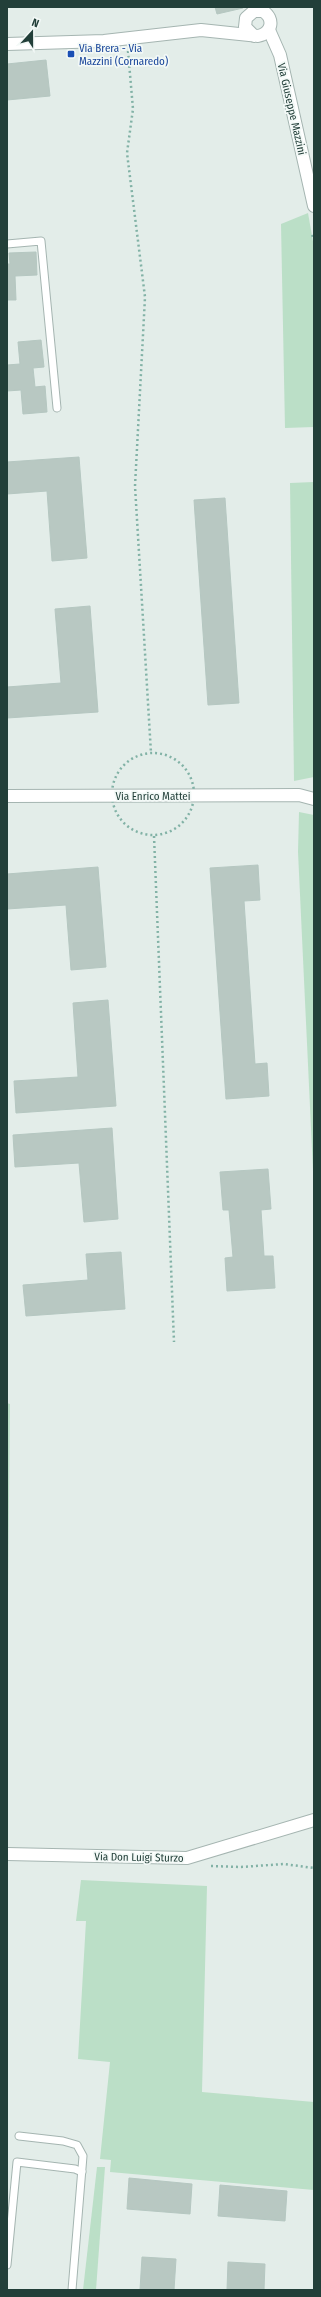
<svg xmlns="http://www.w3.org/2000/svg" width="321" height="2297" font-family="'Fira Sans Condensed',sans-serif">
  <rect width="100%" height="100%" fill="#e3ede9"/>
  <!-- green -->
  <g fill="#bbdfc7">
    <polygon points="308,213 314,247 314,427 285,428 281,224"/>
    <polygon points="314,482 314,777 294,781 290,483"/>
    <polygon points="299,812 314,815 314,1192 298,852"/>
    <polygon points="7,1403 10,1404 7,1691"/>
    <polygon points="81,1880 207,1886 202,2092 314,2102 314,2190 110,2172 111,2160 100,2159 110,2062 78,2059 86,1921 76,1921"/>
    <polygon points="97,2167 105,2167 96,2290 83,2290"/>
  </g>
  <!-- building -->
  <g fill="#b8c8c2" stroke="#b5c7c1">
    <polygon points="215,7 243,7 243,8 217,14"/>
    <polygon points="46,60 50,96 7,100 7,64"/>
    <polygon points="36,252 37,275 15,276 16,300 7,300 7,264 10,264 9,253"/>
    <polygon points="41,340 44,367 33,368 35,387 45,386 47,412 23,414 21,390 7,391 7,365 20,364 18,342"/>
    <polygon points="79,457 87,558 52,561 47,491 7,494 7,462"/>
    <polygon points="225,498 239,703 208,705 194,500"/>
    <polygon points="90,606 98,712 7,718 7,687 61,683 55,609"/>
    <polygon points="258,865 260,900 244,901 255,1064 267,1063 269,1096 226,1099 210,868"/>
    <polygon points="98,867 106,967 71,970 66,905 7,909 7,874"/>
    <polygon points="108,1000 116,1106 16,1113 14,1081 78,1077 73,1003"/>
    <polygon points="112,1128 118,1219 84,1222 79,1163 15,1167 13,1135"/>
    <polygon points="268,1169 271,1209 261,1210 264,1256 273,1256 275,1288 227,1291 225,1258 233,1257 229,1210 223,1210 220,1172"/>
    <polygon points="121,1252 125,1309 26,1316 23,1285 88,1280 86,1254"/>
    <polygon points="129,2178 192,2184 190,2214 127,2209"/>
    <polygon points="220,2185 287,2191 285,2221 218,2216"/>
    <polygon points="142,2257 176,2259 174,2290 140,2290"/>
    <polygon points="228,2262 265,2264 264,2290 227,2290"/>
  </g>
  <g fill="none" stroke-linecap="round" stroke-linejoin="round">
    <defs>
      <g id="service">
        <polyline points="7,244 41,241 57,408"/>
        <polyline points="19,2136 63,2141 77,2145 83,2156 72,2290"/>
        <polyline points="7,2265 17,2162 75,2169 82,2172"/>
      </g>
      <g id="minor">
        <polyline points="269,30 280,55 314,206"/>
        <path d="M7,44l97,-3 97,-11 57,6c14,-3 17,-17 5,-25h-9l-8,7 -1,9 9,9"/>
        <polyline points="7,796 299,795 314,799"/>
        <polyline points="7,1854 187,1858 314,1820"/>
      </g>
    </defs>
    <!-- service casing -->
    <use href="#service" stroke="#a5b5b1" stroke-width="9"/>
    <!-- minor casing -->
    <use href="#minor" stroke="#a5b5b1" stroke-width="14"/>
    <!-- path -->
    <g stroke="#82b2a6" stroke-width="2.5" stroke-dasharray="2 3" stroke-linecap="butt">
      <polyline points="128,51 133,109 127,153 145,297 135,486 151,753"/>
      <polyline points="312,235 314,239"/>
      <circle cx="153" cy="794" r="41"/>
      <polyline points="154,836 174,1342"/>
      <polyline points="211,1866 241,1867 284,1864 314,1868"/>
    </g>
    <!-- service -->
    <use href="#service" stroke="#fff" stroke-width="7"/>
    <!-- minor -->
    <use href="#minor" stroke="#fff" stroke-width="12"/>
  </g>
  <!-- markers -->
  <rect fill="#1a4fb4" stroke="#f3f9f7" stroke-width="1.5" x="67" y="50" width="8" height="8" rx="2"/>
  <g text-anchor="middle" stroke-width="3.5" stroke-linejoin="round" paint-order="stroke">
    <!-- transit labels -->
    <g font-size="11" fill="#164399" stroke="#f3f9f7" text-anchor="start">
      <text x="79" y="52">Via Brera - Via<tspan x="79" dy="13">Mazzini (Cornaredo)</tspan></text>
    </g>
    <!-- street labels -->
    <g font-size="11" fill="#223f39" stroke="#f3f9f7">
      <text transform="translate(292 109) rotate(77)" y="4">Via Giuseppe Mazzini</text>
      <text x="153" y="800">Via Enrico Mattei</text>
      <text transform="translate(139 1857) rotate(1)" y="4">Via Don Luigi Sturzo</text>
    </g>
  </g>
  <!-- border -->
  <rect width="321" height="2297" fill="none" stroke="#223f39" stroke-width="16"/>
  <!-- north arrow -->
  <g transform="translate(32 32) rotate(21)" stroke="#f3f9f7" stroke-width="3" paint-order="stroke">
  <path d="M0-3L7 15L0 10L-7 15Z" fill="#223f39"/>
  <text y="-6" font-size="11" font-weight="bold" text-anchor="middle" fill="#223f39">N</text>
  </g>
</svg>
